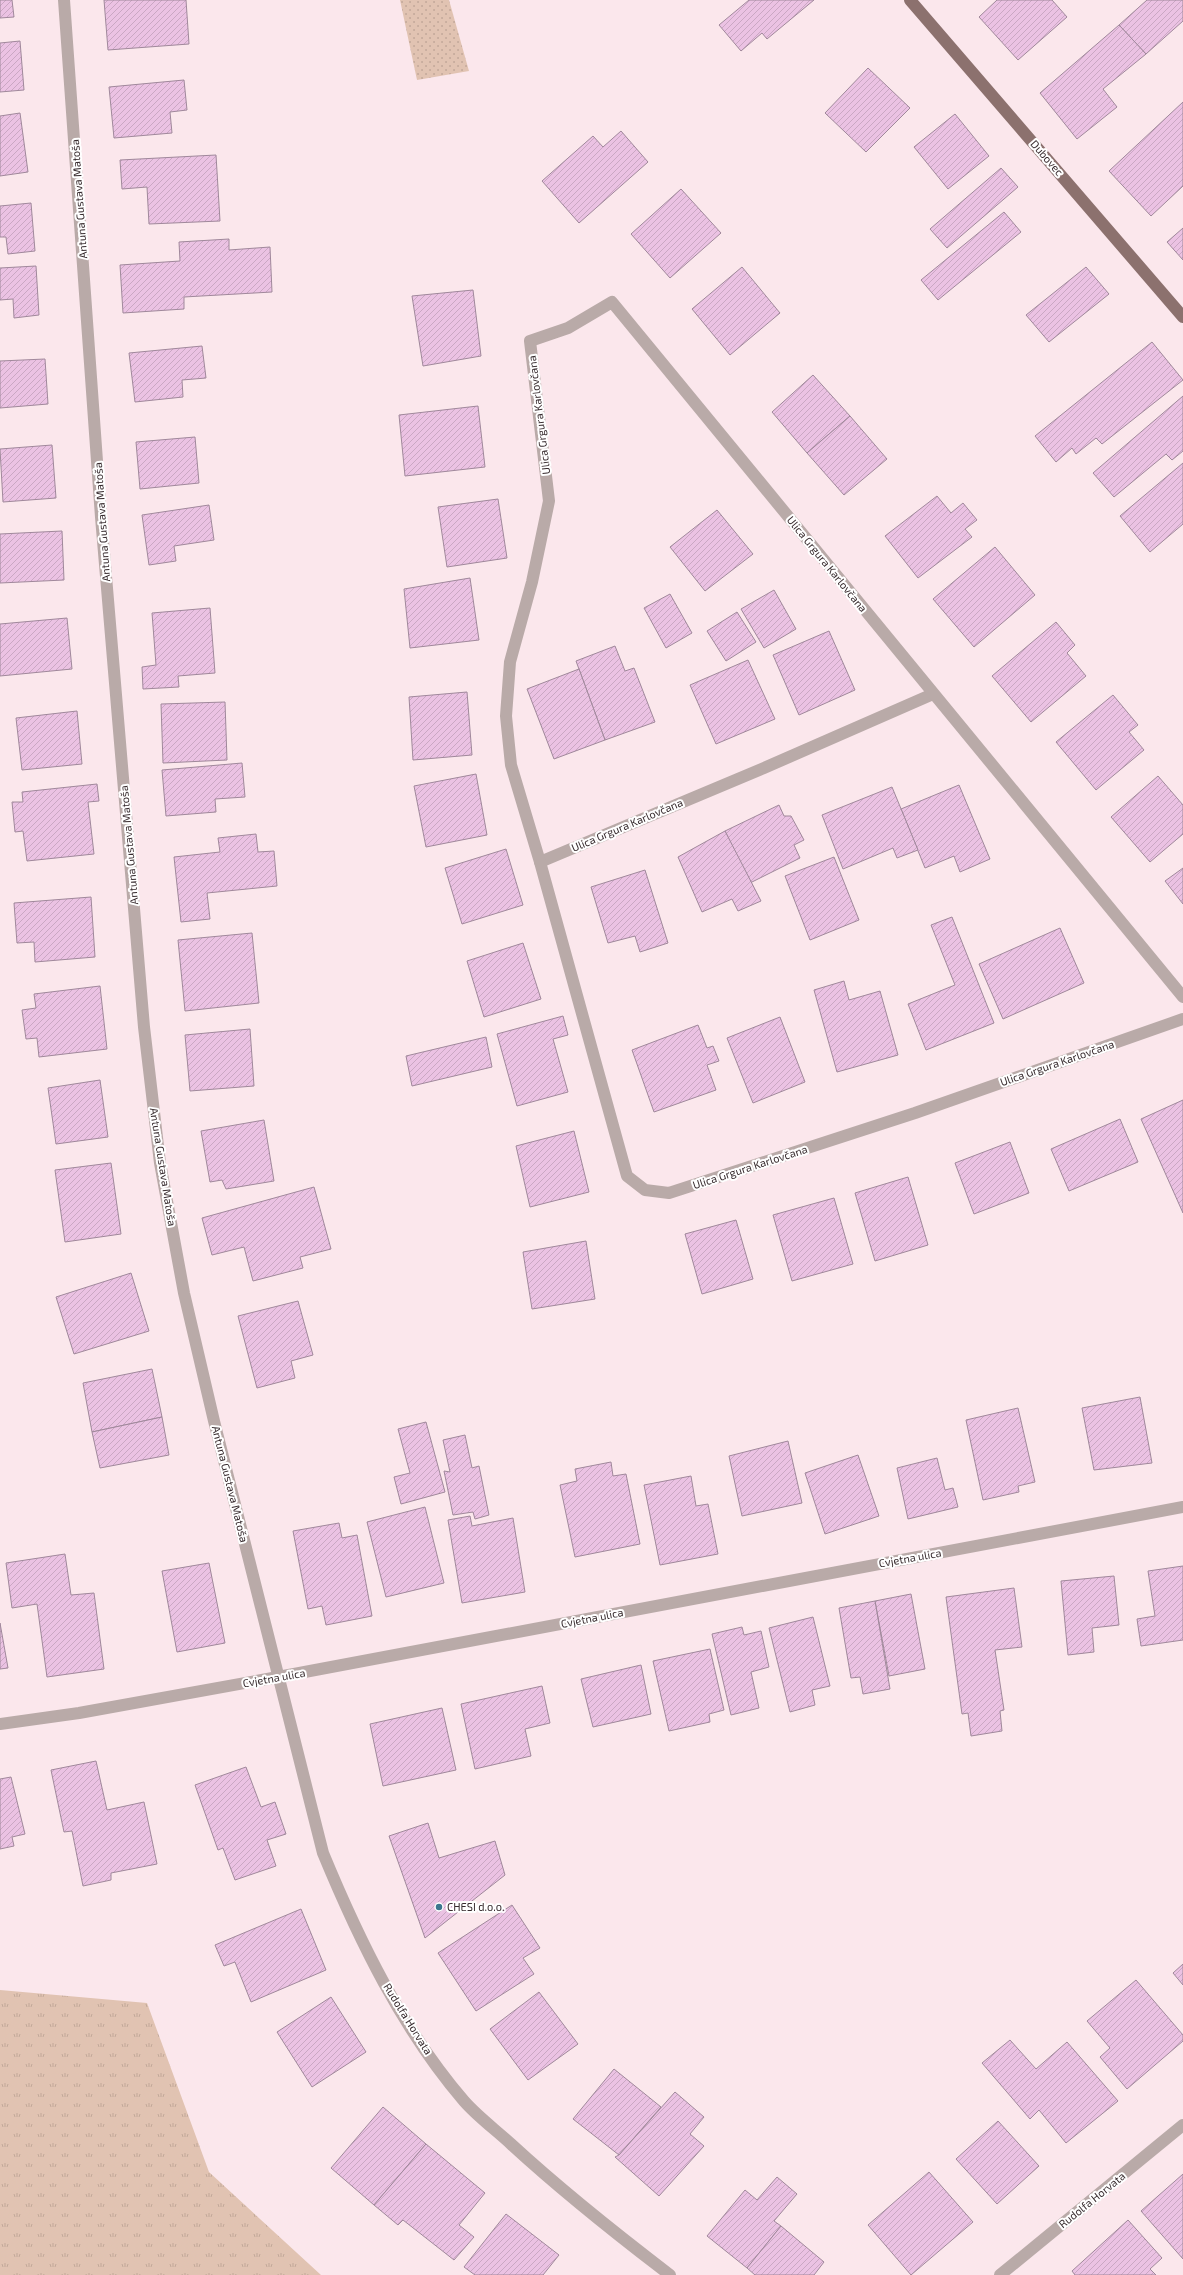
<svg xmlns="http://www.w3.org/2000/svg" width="1183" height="2275" font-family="'Exo 2',sans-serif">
  <defs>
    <pattern id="grass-tufts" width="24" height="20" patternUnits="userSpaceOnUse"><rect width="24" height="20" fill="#e1c3b2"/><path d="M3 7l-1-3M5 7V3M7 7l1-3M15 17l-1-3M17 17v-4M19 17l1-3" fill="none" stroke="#c2a899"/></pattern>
    <pattern id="park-dots" width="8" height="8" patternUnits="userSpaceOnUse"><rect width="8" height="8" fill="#e1c3b2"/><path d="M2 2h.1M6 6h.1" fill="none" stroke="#c2a899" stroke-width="1.8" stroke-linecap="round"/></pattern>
    <pattern id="building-hatch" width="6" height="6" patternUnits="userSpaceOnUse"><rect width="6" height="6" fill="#ebc2e3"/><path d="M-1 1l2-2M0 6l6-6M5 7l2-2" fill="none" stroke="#caa7c3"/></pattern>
  </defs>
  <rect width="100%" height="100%" fill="#fbe7ec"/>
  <!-- grass -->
  <polygon fill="url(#grass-tufts)" points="0,1990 147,2003 209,2172 321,2275 0,2275"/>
  <!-- park -->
  <polygon fill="url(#park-dots)" points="400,0 449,0 469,71 417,80"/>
  <!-- building -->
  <g fill="url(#building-hatch)" stroke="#a0889b">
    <polygon points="0,0 12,0 14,17 0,18"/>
    <polygon points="104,0 186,0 189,44 108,50"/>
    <polygon points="749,0 814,0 767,39 762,33 741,51 719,25"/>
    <polygon points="997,0 1052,0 1067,17 1018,60 979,17"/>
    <polygon points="1147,0 1183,0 1183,21 1146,54 1119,25"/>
    <polygon points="1119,25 1146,54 1103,89 1117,107 1077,139 1040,93"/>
    <polygon points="20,41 24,90 0,92 0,43"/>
    <polygon points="868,68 910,108 866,152 825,113"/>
    <polygon points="184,80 187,110 170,112 172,133 114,138 109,87"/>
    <polygon points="1183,102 1183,186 1151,216 1109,171"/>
    <polygon points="20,113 28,172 0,176 0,116"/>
    <polygon points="955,114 989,156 948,189 914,147"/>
    <polygon points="621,131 648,162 579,223 542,181 593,136 603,147"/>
    <polygon points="216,155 220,221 149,224 147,187 122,189 120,160"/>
    <polygon points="1001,168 1018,187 947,248 930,229"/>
    <polygon points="681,189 721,233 670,278 631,234"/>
    <polygon points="31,203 35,251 8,254 6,237 0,237 0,206"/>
    <polygon points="1004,212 1021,232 938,300 921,280"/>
    <polygon points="1183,228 1183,260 1167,242"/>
    <polygon points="229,239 229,250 270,247 272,292 184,297 184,309 123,313 120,265 180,261 179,242"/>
    <polygon points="36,266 39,315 14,318 13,299 0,300 0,268"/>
    <polygon points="742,267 780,313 730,355 692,309"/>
    <polygon points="1086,267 1109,294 1049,342 1026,315"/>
    <polygon points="473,290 481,356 423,366 412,296"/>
    <polygon points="1152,342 1183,380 1102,444 1096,438 1076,454 1072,448 1056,462 1035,436"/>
    <polygon points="202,346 206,378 182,380 183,397 135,402 129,353"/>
    <polygon points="45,359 48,404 0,408 0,361"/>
    <polygon points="813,375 850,416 807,453 772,412"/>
    <polygon points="1183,396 1183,451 1172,460 1166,454 1114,497 1093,473"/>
    <polygon points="478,406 485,467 405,476 399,415"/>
    <polygon points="850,416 887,459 844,495 807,453"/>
    <polygon points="195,437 199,483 140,489 136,442"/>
    <polygon points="52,445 56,498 3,502 0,449"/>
    <polygon points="1183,463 1183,524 1150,552 1120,516"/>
    <polygon points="937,496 951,513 963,503 977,520 965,529 972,537 918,578 885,536"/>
    <polygon points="498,499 507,558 447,567 438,507"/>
    <polygon points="209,505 214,540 174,546 176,561 149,565 142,515"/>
    <polygon points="717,510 753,554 705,591 670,547"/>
    <polygon points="62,531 64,580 0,583 0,534"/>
    <polygon points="995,547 1035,595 974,647 933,599"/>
    <polygon points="470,578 479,640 410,648 404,589"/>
    <polygon points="774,590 796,629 764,648 741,609"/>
    <polygon points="670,594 692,633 666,648 644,608"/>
    <polygon points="210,608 215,673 178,676 179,687 143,689 142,667 156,665 152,613"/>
    <polygon points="737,612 756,642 726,661 707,631"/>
    <polygon points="67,618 72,669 0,676 0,624"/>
    <polygon points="1056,622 1075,645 1067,653 1086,676 1031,722 992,676"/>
    <polygon points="829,631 855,690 799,715 773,655"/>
    <polygon points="615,646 625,671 634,668 655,722 605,740 576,661"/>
    <polygon points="748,660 775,719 716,744 690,685"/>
    <polygon points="579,669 605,740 554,759 527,689"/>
    <polygon points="467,692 472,755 413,760 409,697"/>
    <polygon points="1113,695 1138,725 1129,732 1144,750 1096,790 1056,742"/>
    <polygon points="225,702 227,760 163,763 161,704"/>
    <polygon points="77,711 82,764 22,770 16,718"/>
    <polygon points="242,763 245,797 215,799 216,812 166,816 162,770"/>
    <polygon points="476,774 487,835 426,847 414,786"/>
    <polygon points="1158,776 1183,805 1183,834 1150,862 1111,817"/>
    <polygon points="97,784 99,801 88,802 94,854 27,861 23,831 15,832 12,802 23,802 22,792"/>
    <polygon points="959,785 990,859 960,872 954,856 925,868 901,809"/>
    <polygon points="892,787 918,850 897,858 893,848 843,869 822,815"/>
    <polygon points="779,805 784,816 791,816 804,840 794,845 800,858 750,883 725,831"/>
    <polygon points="725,831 761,901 738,911 732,899 702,912 678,857"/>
    <polygon points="256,834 258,852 274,851 277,886 207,893 210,919 181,922 174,857 220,852 218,838"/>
    <polygon points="506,849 523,905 462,924 445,868"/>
    <polygon points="834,857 859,920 810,940 785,876"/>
    <polygon points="1183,868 1183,904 1165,881"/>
    <polygon points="645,870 668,943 640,952 635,936 608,943 591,887"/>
    <polygon points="91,897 95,957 35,962 34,942 17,943 14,903"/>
    <polygon points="952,917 994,1023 926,1050 908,1004 955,985 931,925"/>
    <polygon points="1060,928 1084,983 1003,1019 979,964"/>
    <polygon points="252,933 259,1003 185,1011 178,940"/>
    <polygon points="523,943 541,999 484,1017 467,961"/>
    <polygon points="844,981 849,1000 880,991 898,1055 837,1072 814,990"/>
    <polygon points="100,986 107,1049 39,1057 37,1038 26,1039 22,1010 36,1008 34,994"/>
    <polygon points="563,1016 568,1035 553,1039 568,1092 517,1106 497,1034"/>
    <polygon points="780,1017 805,1082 753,1103 727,1038"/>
    <polygon points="698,1025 707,1048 713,1046 719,1061 707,1065 716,1090 654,1112 632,1050"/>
    <polygon points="250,1029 254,1086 190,1091 185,1035"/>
    <polygon points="486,1037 492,1067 412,1086 406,1056"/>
    <polygon points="100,1080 108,1137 56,1144 48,1088"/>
    <polygon points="1183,1100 1183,1213 1141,1119"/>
    <polygon points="1120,1119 1138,1162 1069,1191 1051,1149"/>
    <polygon points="264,1120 274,1181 226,1189 222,1180 210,1182 201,1131"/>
    <polygon points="574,1131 589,1192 530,1207 516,1146"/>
    <polygon points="1010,1142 1029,1193 974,1214 955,1163"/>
    <polygon points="111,1163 121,1234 65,1242 55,1170"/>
    <polygon points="908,1177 928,1245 875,1261 855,1193"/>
    <polygon points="314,1187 331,1249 300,1257 303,1268 253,1281 244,1247 212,1255 202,1218"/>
    <polygon points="834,1198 853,1264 792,1281 773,1215"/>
    <polygon points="736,1220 753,1279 702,1294 685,1234"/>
    <polygon points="586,1241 595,1299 532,1309 523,1252"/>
    <polygon points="131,1273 149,1331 74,1354 56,1297"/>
    <polygon points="298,1301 313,1355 291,1361 295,1378 257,1388 238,1316"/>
    <polygon points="152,1369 162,1417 92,1432 83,1383"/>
    <polygon points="1140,1397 1152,1463 1094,1470 1082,1408"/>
    <polygon points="1018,1408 1035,1482 1018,1486 1019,1492 983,1500 966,1420"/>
    <polygon points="162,1417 169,1455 100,1468 92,1432"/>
    <polygon points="426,1422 445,1492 401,1504 394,1477 410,1473 398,1429"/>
    <polygon points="465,1435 472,1468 479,1466 489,1515 475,1519 473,1512 453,1515 444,1471 450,1472 443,1440"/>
    <polygon points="788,1441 802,1503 742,1516 729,1456"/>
    <polygon points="858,1455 879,1516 825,1534 805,1473"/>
    <polygon points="937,1458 945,1490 953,1488 958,1507 908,1519 897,1468"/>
    <polygon points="611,1462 613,1476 626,1474 640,1544 575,1557 560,1485 577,1481 575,1469"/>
    <polygon points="691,1476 696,1506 708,1504 718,1554 660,1565 644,1485"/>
    <polygon points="425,1507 444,1583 386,1597 367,1522"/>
    <polygon points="470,1516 472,1526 513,1518 525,1592 462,1603 448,1520"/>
    <polygon points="339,1523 342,1538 357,1535 372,1616 326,1625 322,1606 308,1609 293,1531"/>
    <polygon points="65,1554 71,1595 94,1593 104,1669 47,1677 37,1604 12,1608 6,1563"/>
    <polygon points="209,1563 225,1643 177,1652 162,1571"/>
    <polygon points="1183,1566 1183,1640 1141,1646 1137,1619 1155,1616 1148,1571"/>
    <polygon points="1114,1576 1119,1625 1092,1628 1094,1652 1068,1655 1061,1581"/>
    <polygon points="1014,1588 1022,1647 995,1650 1004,1710 1000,1711 1002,1731 971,1736 968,1713 962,1714 946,1597"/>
    <polygon points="911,1594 925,1669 889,1676 875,1601"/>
    <polygon points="875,1601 890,1689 863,1694 860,1677 851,1678 839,1608"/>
    <polygon points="813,1617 830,1686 812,1690 815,1705 790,1712 769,1628"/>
    <polygon points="0,1623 8,1668 0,1669"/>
    <polygon points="742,1627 744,1635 761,1631 769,1667 751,1672 759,1708 731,1715 712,1634"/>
    <polygon points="710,1649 724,1710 709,1714 710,1722 669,1731 653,1661"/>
    <polygon points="641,1665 651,1714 593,1727 581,1679"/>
    <polygon points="542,1686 550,1723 525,1729 531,1756 475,1769 461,1704"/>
    <polygon points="442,1708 456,1770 383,1786 370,1724"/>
    <polygon points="96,1761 107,1810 144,1802 157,1864 111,1873 111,1880 83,1886 72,1831 64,1832 51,1770"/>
    <polygon points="246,1767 261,1807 275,1802 286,1834 267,1840 276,1866 235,1880 223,1848 218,1850 195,1785"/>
    <polygon points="11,1777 25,1834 12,1837 14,1846 0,1849 0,1779"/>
    <polygon points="428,1823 439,1858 495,1841 505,1875 425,1938 389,1836"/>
    <polygon points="512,1905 540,1948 523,1958 534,1974 476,2011 438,1953"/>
    <polygon points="301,1909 326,1970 251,2002 235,1962 224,1966 215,1945"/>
    <polygon points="1183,1964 1183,1985 1173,1973"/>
    <polygon points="1136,1980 1183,2035 1183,2041 1127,2089 1100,2057 1110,2048 1087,2021"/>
    <polygon points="539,1992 578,2044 528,2080 490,2029"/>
    <polygon points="331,1997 366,2052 312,2087 277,2032"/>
    <polygon points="1010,2040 1036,2069 1067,2042 1118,2101 1066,2143 1039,2110 1030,2119 982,2063"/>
    <polygon points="614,2069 661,2107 619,2155 573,2119"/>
    <polygon points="675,2092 704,2117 690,2134 704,2146 659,2196 615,2157 619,2155"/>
    <polygon points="383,2107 426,2144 374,2205 331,2168"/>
    <polygon points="998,2121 1039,2166 997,2204 956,2159"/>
    <polygon points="426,2144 485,2193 459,2225 474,2237 454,2260 403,2220 398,2225 374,2205"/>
    <polygon points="929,2172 973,2222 911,2275 868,2225"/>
    <polygon points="1183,2174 1183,2259 1141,2211"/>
    <polygon points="777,2177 797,2194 774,2221 781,2226 747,2268 707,2236 745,2190 757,2200"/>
    <polygon points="506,2214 559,2255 543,2275 475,2275 464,2267"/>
    <polygon points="1128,2220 1162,2258 1150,2269 1156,2275 1075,2275 1072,2271"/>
    <polygon points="781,2226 824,2262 814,2275 755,2275 747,2268"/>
  </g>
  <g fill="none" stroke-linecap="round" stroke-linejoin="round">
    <!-- minor -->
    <g stroke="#b9aaa8" stroke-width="12">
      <path d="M64,0l37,517 43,510 16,136 24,130 30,128 109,432c36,87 79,176 141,248 14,16 32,29 47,43 51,47 104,89 159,131"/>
      <polyline points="540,862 764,768 933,694"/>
      <polyline points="1183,997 612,302 568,328 530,341 549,501 532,582 510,662 506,716 511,765 540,862 627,1176 645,1190 669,1193 915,1113 1183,1019"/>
      <polyline points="0,1724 79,1713 278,1677 1183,1507"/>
      <polyline points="1000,2275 1183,2125"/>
    </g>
    <!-- major -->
    <polyline stroke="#8c716e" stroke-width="12" points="910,0 1183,317"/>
  </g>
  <!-- markers -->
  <circle fill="#3c768f" stroke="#fff" stroke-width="1.5" cx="439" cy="1907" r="4"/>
  <g text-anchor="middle" stroke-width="4" stroke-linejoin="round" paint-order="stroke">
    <!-- street labels -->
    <g font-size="11" fill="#372b2e" stroke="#fff">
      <text transform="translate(1047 158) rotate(49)" y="4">Dubovec</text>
      <text transform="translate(79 199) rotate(-94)" y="4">Antuna Gustava Matoša</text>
      <text transform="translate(539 415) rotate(-97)" y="4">Ulica Grgura Karlovčana</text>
      <text transform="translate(102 522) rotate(-94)" y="4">Antuna Gustava Matoša</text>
      <text transform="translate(827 564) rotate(51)" y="4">Ulica Grgura Karlovčana</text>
      <text transform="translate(627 825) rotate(-23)" y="4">Ulica Grgura Karlovčana</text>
      <text transform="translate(129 845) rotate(-95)" y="4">Antuna Gustava Matoša</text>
      <text transform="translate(1057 1063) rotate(-19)" y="4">Ulica Grgura Karlovčana</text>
      <text transform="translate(163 1167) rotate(81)" y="4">Antuna Gustava Matoša</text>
      <text transform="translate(750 1167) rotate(-18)" y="4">Ulica Grgura Karlovčana</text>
      <text transform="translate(230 1484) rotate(76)" y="4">Antuna Gustava Matoša</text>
      <text transform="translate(910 1558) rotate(-10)" y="4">Cvjetna ulica</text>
      <text transform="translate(592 1618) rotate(-11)" y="4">Cvjetna ulica</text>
      <text transform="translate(274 1678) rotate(-10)" y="4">Cvjetna ulica</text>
      <text transform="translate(408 2019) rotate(58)" y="4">Rudolfa Horvata</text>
      <text transform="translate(1092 2200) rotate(-39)" y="4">Rudolfa Horvata</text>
    </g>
    <!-- poi labels -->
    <g font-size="11" fill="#372b2e" stroke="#fff" text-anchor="start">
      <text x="447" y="1911">CHESI d.o.o.</text>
    </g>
  </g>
</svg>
